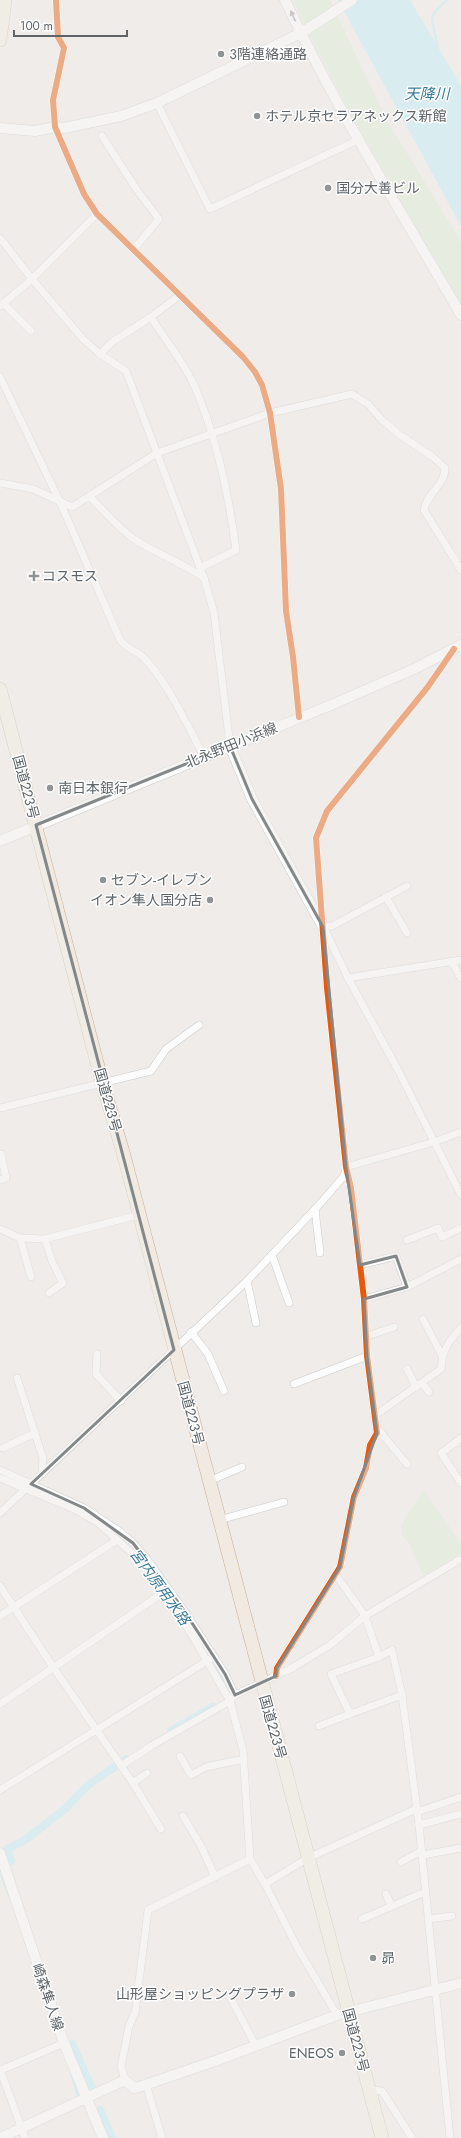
<svg xmlns="http://www.w3.org/2000/svg" width="461" height="2138" font-family="Jost,'Noto Sans JP',sans-serif">
  <rect width="100%" height="100%" fill="#efece9"/>
  <!-- green -->
  <g fill="#dbead5">
    <polygon points="293,0 330,0 385,117 461,242 461,307 345,103 313,42"/>
    <polygon points="424,1491 461,1544 461,1553 423,1576 410,1544 403,1537 401,1527 408,1513"/>
  </g>
  <!-- water -->
  <polygon fill="#beebf8" points="338,0 410,0 461,86 461,226"/>
  <g fill="none" stroke-linecap="round" stroke-linejoin="round">
    <!-- stream -->
    <g stroke="#beebf8" stroke-width="2.5">
      <path d="M437,48c0,-25 -16,-27 10,-48"/>
      <polyline points="0,1872 11,1900"/>
      <polyline points="71,2073 78,2095 76,2099"/>
    </g>
    <!-- canal -->
    <g stroke="#beebf8" stroke-width="8">
      <polyline points="107,1527 128,1543"/>
      <polyline points="138,1552 156,1577"/>
      <polyline points="202,1644 225,1684"/>
      <polyline points="171,1731 213,1707"/>
      <polyline points="11,1861 7,1849 25,1840 65,1809 88,1785 126,1759"/>
      <polyline points="72,2044 93,2091"/>
      <polyline points="100,2110 112,2138"/>
    </g>
    <defs>
      <g id="street">
        <polyline points="56,0 58,37 64,48 53,100 55,127 84,194 97,214 243,357 255,372 262,385 270,413 281,489 286,611 293,657 299,717"/>
        <polyline points="157,103 210,209 360,139"/>
        <polyline points="102,136 137,190 159,219 133,250"/>
        <polyline points="0,238 32,279 83,339 100,354 126,371 204,578 214,613 230,746"/>
        <polyline points="3,303 31,331"/>
        <polyline points="0,306 32,279 97,214"/>
        <path d="M151,317c14,23 34,47 44,70 21,49 34,110 41,163l-36,18"/>
        <polyline points="100,354 112,342 151,317 180,295"/>
        <path d="M0,377l60,125 60,138c10,12 17,10 24,18 23,23 44,69 60,98"/>
        <path d="M0,483l33,6 39,18 85,-54 113,-40 82,-19 16,10 14,16 18,15 33,22 12,11c0,18 -18,24 -21,42l37,60"/>
        <path d="M90,497c15,15 29,32 47,44 22,14 46,22 67,37"/>
        <polyline points="386,897 407,933"/>
        <polyline points="323,927 332,926 407,886"/>
        <polyline points="325,930 348,978 398,1070 461,1195"/>
        <polyline points="451,961 461,978"/>
        <polyline points="348,978 461,960"/>
        <polyline points="0,1108 151,1071 166,1049 199,1025"/>
        <polyline points="346,1167 434,1142 461,1132"/>
        <polyline points="0,1180 6,1178 1,1154"/>
        <polyline points="315,1209 320,1253"/>
        <polyline points="0,1229 20,1238 45,1239 138,1215"/>
        <polyline points="20,1238 31,1277"/>
        <polyline points="45,1239 52,1261 63,1283 49,1293"/>
        <polyline points="407,1240 438,1228 442,1237 461,1228"/>
        <polyline points="272,1255 289,1303"/>
        <polyline points="360,1265 396,1256 407,1287"/>
        <polyline points="247,1281 256,1323"/>
        <polyline points="364,1299 407,1287 461,1259"/>
        <polyline points="423,1319 442,1356"/>
        <polyline points="191,1332 208,1354 224,1391"/>
        <polyline points="365,1337 394,1327"/>
        <polyline points="97,1354 96,1374 121,1401"/>
        <polyline points="407,1369 416,1387"/>
        <polyline points="17,1378 43,1458 42,1474"/>
        <polyline points="422,1383 429,1392"/>
        <polyline points="294,1384 367,1356"/>
        <path d="M374,1416l67,-47c1,-18 8,-29 20,-41"/>
        <polyline points="376,1427 407,1464"/>
        <polyline points="461,1438 441,1453 461,1483"/>
        <polyline points="3,1448 35,1433"/>
        <polyline points="0,1470 84,1508 119,1531 133,1543 147,1559 183,1609 225,1674 235,1695 230,1701 151,1746 121,1766"/>
        <polyline points="0,1478 74,1509 97,1522 133,1554 164,1592 192,1635 230,1701 243,1750 250,1859 265,1884 297,1947 337,2015"/>
        <polyline points="209,1481 242,1467"/>
        <polyline points="0,1513 247,1281 318,1206 344,1176 346,1169"/>
        <polyline points="219,1520 284,1502"/>
        <polyline points="336,1575 365,1616 379,1657 392,1650 402,1695 419,1825 450,2138"/>
        <polyline points="0,1586 53,1667 133,1783 161,1829"/>
        <polyline points="0,1616 117,1540"/>
        <polyline points="379,1657 331,1674 350,1714 402,1695"/>
        <polyline points="276,1676 277,1668 340,1567 354,1497 366,1468 370,1445 377,1433 367,1356 364,1299 351,1188 346,1167 327,988 316,838 327,811 427,688 454,649"/>
        <polyline points="235,1695 292,1668 330,1645 365,1616 461,1559"/>
        <polyline points="0,1704 164,1592"/>
        <polyline points="319,1726 350,1714"/>
        <polyline points="180,1756 191,1775 206,1767 244,1759"/>
        <polyline points="133,1783 147,1773"/>
        <polyline points="0,1790 210,1659"/>
        <polyline points="417,1812 461,1797"/>
        <polyline points="183,1816 202,1848 215,1877"/>
        <polyline points="419,1825 461,1814"/>
        <polyline points="423,1855 461,1848"/>
        <polyline points="401,1862 421,1851"/>
        <polyline points="265,1884 308,1858 416,1809"/>
        <polyline points="386,1894 391,1905"/>
        <polyline points="362,1919 425,1892"/>
        <polyline points="429,1919 452,1916"/>
        <polyline points="228,1993 256,2046"/>
        <polyline points="0,2069 25,2138"/>
        <polyline points="1,2070 64,2043"/>
        <polyline points="125,2080 121,2067 129,2026 135,2013 148,1910 250,1859"/>
        <polyline points="146,2084 162,2138"/>
        <polyline points="370,2090 382,2091 412,2138"/>
      </g>
      <g id="secondary">
        <path d="M285,0c51,109 116,211 176,315"/>
        <polyline points="0,128 35,131 55,127 64,128 121,116 157,103 301,33 352,0"/>
        <polyline points="230,746 252,799 323,927"/>
        <polyline points="0,841 331,705 414,669 461,645"/>
        <polyline points="0,1853 64,2043 103,2138"/>
        <polyline points="0,2138 125,2080 134,2088 139,2087 218,2060 337,2015 461,1983"/>
      </g>
      <g id="highway">
        <polyline points="0,40 5,0"/>
        <polyline points="0,689 102,1082 123,1152 382,2138"/>
      </g>
    </defs>
    <!-- street casing -->
    <use href="#street" stroke="#cbcbcb" stroke-width="8"/>
    <!-- secondary casing -->
    <use href="#secondary" stroke="#cacaca" stroke-width="11"/>
    <!-- highway casing -->
    <use href="#highway" stroke="#c7ae95" stroke-width="14"/>
    <!-- street -->
    <use href="#street" stroke="#fdfcfc" stroke-width="7"/>
    <!-- secondary -->
    <use href="#secondary" stroke="#fdfcfc" stroke-width="10"/>
    <!-- highway -->
    <use href="#highway" stroke="#f1eae2" stroke-width="13"/>
    <defs>
      <g id="cycleway">
        <polyline points="56,0 58,37 64,48 53,100 55,127 84,194 97,214 243,357 255,372 262,385 270,413 281,489 286,611 293,657 299,717"/>
        <polyline points="276,1676 277,1668 340,1567 354,1497 366,1468 370,1445 377,1433 367,1356 364,1299 351,1188 346,1167 327,988 316,838 327,811 427,688 454,649"/>
      </g>
    </defs>
    <!-- cycleway casing -->
    <use href="#cycleway" stroke="#fff" stroke-width="8"/>
    <!-- cycleway -->
    <use href="#cycleway" stroke="#e8590c" stroke-width="6"/>
  </g>
  <!-- one-way arrows -->
  <defs><path id="oneway-solid" d="M-6-.8H1V-3.2L6.5 0L1 3.2V.8H-6Z"/></defs>
  <use fill="#96999b" href="#oneway-solid" transform="translate(293 16) rotate(-115)"/>
  <!-- marked area -->
  <path d="M0 0H461V2138H0ZM230,746l22,53 71,128 23,240 14,98 36,-9 11,31 -43,12 3,57 10,77 -23,64 -14,70 -63,101 -1,8 -41,19 -10,-21 -42,-65 -50,-66 -49,-35 -53,-24 143,-134 -138,-525z" fill="#efece9" fill-opacity=".55" fill-rule="evenodd"/>
  <path fill="none" stroke="#848889" stroke-width="3" stroke-linejoin="round" d="M230,746l22,53 71,128 23,240 14,98 36,-9 11,31 -43,12 3,57 10,77 -23,64 -14,70 -63,101 -1,8 -41,19 -10,-21 -42,-65 -50,-66 -49,-35 -53,-24 143,-134 -138,-525z"/>
  <!-- markers -->
  <g fill="#919494" stroke="#fff" stroke-width="1.5">
    <circle cx="221" cy="54" r="4"/>
    <circle cx="257" cy="116" r="4"/>
    <circle cx="328" cy="188" r="4"/>
    <path d="M32 570h4v4h4v4h-4v4h-4v-4h-4v-4h4z"/>
    <circle cx="50" cy="788" r="4"/>
    <circle cx="103" cy="880" r="4"/>
    <circle cx="210" cy="900" r="4"/>
    <circle cx="373" cy="1958" r="4"/>
    <circle cx="292" cy="1994" r="4"/>
    <circle cx="342" cy="2053" r="4"/>
  </g>
  <g text-anchor="middle" stroke-width="3" stroke-linejoin="round" paint-order="stroke">
    <!-- poi labels -->
    <g font-size="14" fill="#5e6467" stroke="#fff" text-anchor="start">
      <text x="229" y="59">３階連絡通路</text>
      <text x="265" y="121">ホテル京セラアネックス新館</text>
      <text x="336" y="193">国分大善ビル</text>
      <text x="42" y="581">コスモス</text>
      <text x="58" y="793">南日本銀行</text>
      <text x="111" y="885">セブン-イレブン</text>
      <text x="202" y="905" text-anchor="end">イオン隼人国分店</text>
      <text x="381" y="1963">昴</text>
      <text x="284" y="1999" text-anchor="end">山形屋ショッピングプラザ</text>
      <text x="334" y="2058" text-anchor="end">ENEOS</text>
    </g>
    <!-- street labels -->
    <g font-size="14" fill="#5e6467" stroke="#fff">
      <text transform="translate(231 745) rotate(-22)" y="5">北永野田小浜線</text>
      <text transform="translate(26 787) rotate(75)" y="5">国道223号</text>
      <text transform="translate(108 1100) rotate(74)" y="5">国道223号</text>
      <text transform="translate(191 1413) rotate(75)" y="5">国道223号</text>
      <text transform="translate(273 1727) rotate(74)" y="5">国道223号</text>
      <text transform="translate(48 1997) rotate(71)" y="5">崎森隼人線</text>
      <text transform="translate(356 2040) rotate(75)" y="5">国道223号</text>
    </g>
    <!-- water labels -->
    <g font-size="15" font-style="italic" fill="#3a7b99" stroke="#fff">
      <text x="427" y="99">天降川</text>
      <text transform="translate(160 1587) rotate(54)" y="5">宮内原用水路</text>
    </g>
  </g>
  <!-- scale -->
  <path d="M14 30v6h113v-6" fill="none" stroke="#5e6467" stroke-width="2"/>
  <text x="20" y="30" font-size="12" fill="#5e6467" stroke="#ffffff" stroke-width="3" paint-order="stroke">100 m</text>
</svg>
